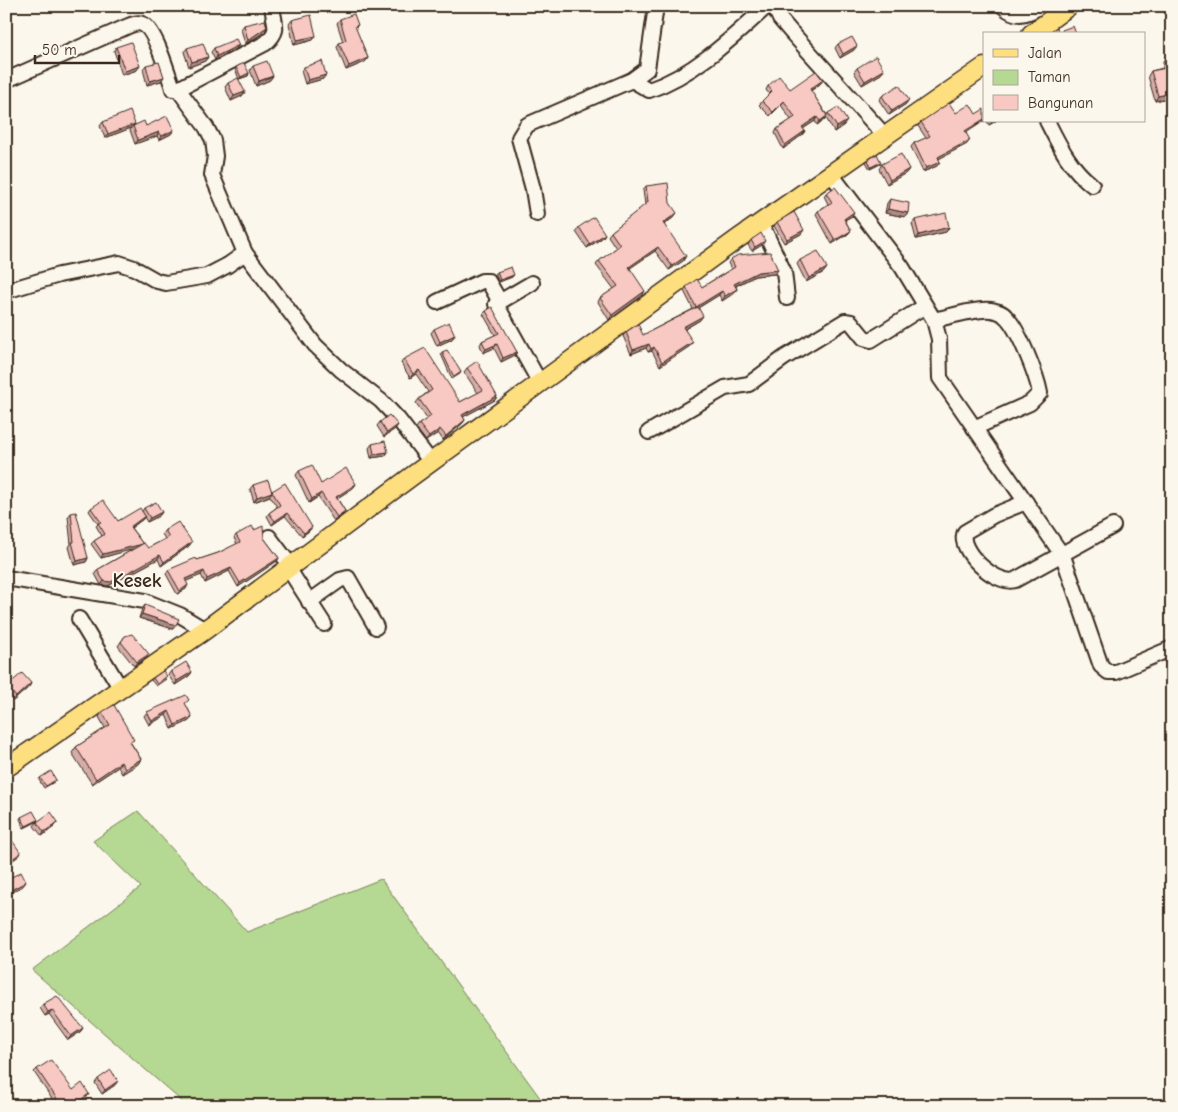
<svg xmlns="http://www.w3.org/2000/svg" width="1178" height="1112" font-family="'Comic Neue',sans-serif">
  <rect width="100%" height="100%" fill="#fbf7ec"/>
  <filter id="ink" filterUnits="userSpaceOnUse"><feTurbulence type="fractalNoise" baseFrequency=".02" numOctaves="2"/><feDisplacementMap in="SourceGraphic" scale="10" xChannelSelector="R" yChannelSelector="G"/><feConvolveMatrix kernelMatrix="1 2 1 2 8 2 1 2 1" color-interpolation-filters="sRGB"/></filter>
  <g filter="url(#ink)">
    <!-- green -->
    <polygon fill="#b5d893" stroke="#788158" points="138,811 247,932 381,879 546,1106 187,1106 32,970 141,887 93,841"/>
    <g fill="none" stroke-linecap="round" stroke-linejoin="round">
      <defs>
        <g id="minor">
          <polyline points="774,6 780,19 792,33 886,137"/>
          <path d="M1003,6c13,12 24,9 37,0"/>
          <path d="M11,78l115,-51c5,-2 11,-5 16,-3 13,4 25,48 30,61l1,4h5l88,-46c15,-14 8,-18 6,-37"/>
          <path d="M632,80l17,10c45,-15 83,-52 118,-84"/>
          <path d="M1047,121c12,24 23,47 45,64"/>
          <polyline points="831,174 902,267 934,320 939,339 940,378 1063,556 1101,666 1108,672 1116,672 1172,648"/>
          <polyline points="537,214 533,189 519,138 527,125 632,80 647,69 656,6"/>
          <polyline points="761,223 784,272 787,298"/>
          <polyline points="245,253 315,345 341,370 381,401 398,419 431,462"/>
          <polyline points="532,283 496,304 540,383"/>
          <polyline points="6,291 59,275 119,263 134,268 157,281 166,283 207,276 228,265 245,253 212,175 215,156 213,140 206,127 178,89"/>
          <polyline points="437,302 482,281 488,281 499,300"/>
          <path d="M934,320c15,-3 42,-12 57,-10 5,1 11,2 14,6 13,11 32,60 35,77l-10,10 -56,25"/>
          <polyline points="649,432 725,388 749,384 784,358 845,321 851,322 864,338 871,340 925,306"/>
          <path d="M1026,502l-32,13 -29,17c-9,17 31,54 50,48l98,-54"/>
          <polyline points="269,537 291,566"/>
          <polyline points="288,568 324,624"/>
          <polyline points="6,578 145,601 180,615 205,630"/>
          <polyline points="309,602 340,580 348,578 376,627"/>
          <polyline points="79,619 121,689"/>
        </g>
        <g id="major">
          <polyline points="1031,34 1069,6"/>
          <polyline points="6,768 205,630 412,476 739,238 984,67"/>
        </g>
      </defs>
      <!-- minor casing -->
      <use href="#minor" stroke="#3b2a1e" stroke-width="18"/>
      <!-- major casing -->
      <use href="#major" stroke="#3b2a1e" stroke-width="21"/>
      <!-- minor -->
      <use href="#minor" stroke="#fbf7ec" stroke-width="14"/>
      <!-- major -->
      <use href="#major" stroke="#fddf80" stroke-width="18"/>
    </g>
    <!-- wall -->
    <g fill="#d5aca8" stroke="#3b2a1e">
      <polygon points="340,19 358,25 355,28 368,58 365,62 346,70 337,47 339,43 343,42 337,23"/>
      <polygon points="292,20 316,36 313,40 294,45 289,24"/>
      <polygon points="244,25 267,27 265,32 245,44 241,29"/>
      <polygon points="838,44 854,50 840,58 835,48"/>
      <polygon points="239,45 236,49 215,60 211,52 214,48"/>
      <polygon points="116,47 137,70 122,75 114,51"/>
      <polygon points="187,48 208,57 205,61 189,67 184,52"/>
      <polygon points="1166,57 1172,57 1172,97 1155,101 1148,76 1151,71 1163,68 1163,61"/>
      <polygon points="146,65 161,81 147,85 143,69"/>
      <polygon points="253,66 270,80 256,86 250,70"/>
      <polygon points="236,67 249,73 248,76 239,79 235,69"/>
      <polygon points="304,67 323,79 305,84 301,71"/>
      <polygon points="857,68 884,70 881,74 862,85 854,72"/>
      <polygon points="823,80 820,84 811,91 827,115 828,113 844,125 834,132 826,118 817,125 815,121 803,129 805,131 802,135 783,149 775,133 777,129 791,120 781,105 770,116 759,105 769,94 766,90 768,86 790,89"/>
      <polygon points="228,83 245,92 242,96 231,101 225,87"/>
      <polygon points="882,96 906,104 889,115 879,100"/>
      <polygon points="956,113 976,114 984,121 966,133 967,144 938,159 937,166 923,172 911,147 914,143 926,138 918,126 921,122"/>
      <polygon points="987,121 996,121 989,125"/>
      <polygon points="103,122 146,126 174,130 171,134 159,140 157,136 135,144 130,130 131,128 105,138 100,126"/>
      <polygon points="868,160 880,164 870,169 866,162"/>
      <polygon points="882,164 909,169 906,173 887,184 879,169"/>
      <polygon points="646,186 670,203 674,217 664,225 683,261 669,270 655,251 630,268 642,296 609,320 598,302 600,298 614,289 596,265 599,261 616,248 608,236 611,232 645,205 643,190"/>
      <polygon points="826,193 852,216 845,220 851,231 848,234 832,244 816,214 818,211 828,204 824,196"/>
      <polygon points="890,199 908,213 905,217 885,213 887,203"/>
      <polygon points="915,220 949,227 946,232 916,239 912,224"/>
      <polygon points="777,222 801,234 784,243 774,226"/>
      <polygon points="579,227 605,234 602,238 587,248 576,232"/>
      <polygon points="751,240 762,245 752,251 748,245"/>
      <polygon points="731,259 775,274 755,276 736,286 737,289 734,293 722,301 719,295 698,308 700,320 685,329 690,346 660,366 652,351 648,352 646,348 631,354 623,336 626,332 643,335 693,309 684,291 686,287 702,287 731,269 728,263"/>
      <polygon points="800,260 824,272 806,282 797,264"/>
      <polygon points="497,272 512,277 499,282 495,274"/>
      <polygon points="486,311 517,352 515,355 501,362 494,348 483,353 480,345 482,341 495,335 483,314"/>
      <polygon points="434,329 455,335 452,339 437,346 431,333"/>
      <polygon points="442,352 461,372 460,374 452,379 441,354"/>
      <polygon points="404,359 460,402 478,393 464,372 467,368 497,396 495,400 463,417 465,420 462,424 443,440 438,433 426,441 416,428 419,424 427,419 416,403 419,399 428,392 416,374 410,378 401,363"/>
      <polygon points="380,422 398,425 395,429 384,437 377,426"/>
      <polygon points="372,444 388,452 385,456 371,458 369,448"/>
      <polygon points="299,471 321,484 356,484 353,488 337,498 345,511 342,515 334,521 318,497 309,503 296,475"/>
      <polygon points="253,485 272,491 312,527 309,531 302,536 285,516 272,525 267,516 269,513 277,507 270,496 254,502 250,489"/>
      <polygon points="91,508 118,521 142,512 144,508 162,512 159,516 147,522 144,517 143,519 131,528 143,544 148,548 165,539 162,534 165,530 189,546 161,566 158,559 108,586 101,585 95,574 97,570 135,548 101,558 91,544 94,541 102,536 96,526 98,524 89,511"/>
      <polygon points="71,513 88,558 86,562 74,565 69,547 71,544 68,517"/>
      <polygon points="254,530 264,538 279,558 277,561 238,587 229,571 205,583 201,575 186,581 186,589 177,594 166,574 168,570 218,553 237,544 234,538 236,535"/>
      <polygon points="145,605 173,629 139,618 142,609"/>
      <polygon points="125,636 146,658 134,666 118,646"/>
      <polygon points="171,671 192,672 189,676 175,685 168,675"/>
      <polygon points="153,678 166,679 156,686 151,680"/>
      <polygon points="31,683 29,687 13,701 6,692 6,688 7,686"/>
      <polygon points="186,705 192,717 189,721 172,729 166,715 149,725 144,716 147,712"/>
      <polygon points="102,712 131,743 141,759 138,764 122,774 118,767 92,784 72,753 76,747 105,728 99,717"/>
      <polygon points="40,778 54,782 44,788 39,780"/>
      <polygon points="21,817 38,820 36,822 24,828 20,819"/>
      <polygon points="37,822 58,822 55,826 42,836 34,826"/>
      <polygon points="6,880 23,886 8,894 6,891"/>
      <polygon points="43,1004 83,1028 80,1032 68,1040 49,1014 45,1016 40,1008"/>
      <polygon points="37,1069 73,1090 89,1094 86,1098 75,1106 48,1106 54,1102 34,1072"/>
      <polygon points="98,1079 115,1085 102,1094 95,1083"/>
    </g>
    <!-- shaded-wall -->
    <g fill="#ae8c88" stroke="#3b2a1e">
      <polygon points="267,27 265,32 245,44 248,40"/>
      <polygon points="316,36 313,40 294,45 297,40"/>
      <polygon points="239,45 236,49 215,60 217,56"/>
      <polygon points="857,46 854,50 840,58 843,54"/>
      <polygon points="208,57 205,61 189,67 192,62"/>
      <polygon points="368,58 365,62 346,70 349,66"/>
      <polygon points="140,66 137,70 122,75 125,71"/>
      <polygon points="884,70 881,74 862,85 865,81"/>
      <polygon points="249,73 248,76 239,79 241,77"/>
      <polygon points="326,75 323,79 305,84 308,80"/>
      <polygon points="273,76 270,80 256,86 259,81"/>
      <polygon points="164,77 161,81 147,85 150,81"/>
      <polygon points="823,80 820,84 807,93 810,89"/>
      <polygon points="245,92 242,96 231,101 234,96"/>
      <polygon points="1172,93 1172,97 1155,101 1158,96"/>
      <polygon points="909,100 906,104 889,115 892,111"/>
      <polygon points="784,101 781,105 770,116 773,112"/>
      <polygon points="827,116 825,119 817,125 820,121"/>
      <polygon points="817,117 815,121 799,131 802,127"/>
      <polygon points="984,119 984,121 962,135 965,131"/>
      <polygon points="847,121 844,125 834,132 837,127"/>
      <polygon points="992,121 996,121 989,125 992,122"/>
      <polygon points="135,124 131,128 105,138 108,134"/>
      <polygon points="174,130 171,134 159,140 162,136"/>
      <polygon points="805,131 802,135 783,149 785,145"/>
      <polygon points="159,132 157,136 135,144 138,140"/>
      <polygon points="970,140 967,144 935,161 938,157"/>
      <polygon points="881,162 880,164 870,169 871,167"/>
      <polygon points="940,162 937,166 923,172 926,168"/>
      <polygon points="909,169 906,173 887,184 890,180"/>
      <polygon points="888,209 908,213 905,217 885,213"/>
      <polygon points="854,212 852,216 841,222 844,219"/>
      <polygon points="677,213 674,217 660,227 663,223"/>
      <polygon points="949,227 946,232 916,239 919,235"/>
      <polygon points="804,230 801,234 784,243 787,239"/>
      <polygon points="851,231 848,234 832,244 835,240"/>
      <polygon points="605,234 602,238 587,248 590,244"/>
      <polygon points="765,241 762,245 752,251 755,247"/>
      <polygon points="658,247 655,251 626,271 629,267"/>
      <polygon points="686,256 683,261 669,270 672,266"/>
      <polygon points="827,268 824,272 806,282 809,278"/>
      <polygon points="778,270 775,274 755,276 731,288 734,284 758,272"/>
      <polygon points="514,275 512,277 499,282 500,280"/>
      <polygon points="737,289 734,293 722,301 725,296"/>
      <polygon points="645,291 642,296 609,320 612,315"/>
      <polygon points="722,291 719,295 693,311 696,307"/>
      <polygon points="703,316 700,320 681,331 683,327"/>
      <polygon points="455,335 452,339 437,346 440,342"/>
      <polygon points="693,342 690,346 660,366 662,362"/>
      <polygon points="497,344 494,348 483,353 486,349"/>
      <polygon points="649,344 646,348 631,354 633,350"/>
      <polygon points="654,347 652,351 648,352 651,349"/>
      <polygon points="517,352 515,355 501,362 503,358"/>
      <polygon points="419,370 416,374 410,378 413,374"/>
      <polygon points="497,396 495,400 459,419 462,415"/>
      <polygon points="465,420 462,424 443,440 446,436"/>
      <polygon points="398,425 395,429 384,437 387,433"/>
      <polygon points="440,429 438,433 426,441 429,437"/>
      <polygon points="388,452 385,456 371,458 374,454"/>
      <polygon points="356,484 353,488 333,501 336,497"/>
      <polygon points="272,492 269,496 254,502 257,497"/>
      <polygon points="321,493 318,497 309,503 312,499"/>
      <polygon points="345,511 342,515 334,521 337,517"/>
      <polygon points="162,512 159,516 147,522 150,518"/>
      <polygon points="287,513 285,516 272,525 275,521"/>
      <polygon points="145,516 143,519 128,530 130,527"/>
      <polygon points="312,527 309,531 302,536 304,533"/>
      <polygon points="192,542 189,546 161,566 164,562"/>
      <polygon points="143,544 141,547 101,558 103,554"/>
      <polygon points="160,555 158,559 108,586 101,585 104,581"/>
      <polygon points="88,558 86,562 74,565 77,561"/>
      <polygon points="279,558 277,561 238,587 240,583"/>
      <polygon points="231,568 229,571 205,583 207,579"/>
      <polygon points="204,571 201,575 182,583 185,579"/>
      <polygon points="188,585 186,589 177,594 180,591"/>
      <polygon points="142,614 176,625 173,629 139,618"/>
      <polygon points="149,654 146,658 134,666 137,662"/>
      <polygon points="192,672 189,676 175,685 177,681"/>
      <polygon points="31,683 29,687 13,701 16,697"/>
      <polygon points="169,711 166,715 149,725 152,721"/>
      <polygon points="192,717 189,721 172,729 175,725"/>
      <polygon points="141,759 138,764 122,774 125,769"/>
      <polygon points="121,762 118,767 92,784 96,779"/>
      <polygon points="38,820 36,822 24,828 26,826"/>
      <polygon points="58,822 55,826 42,836 44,832"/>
      <polygon points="21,853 19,856 6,865 6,863"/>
      <polygon points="26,882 23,886 8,894 11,890"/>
      <polygon points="52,1010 49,1014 45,1016 48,1012"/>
      <polygon points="83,1028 80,1032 68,1040 71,1036"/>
      <polygon points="118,1081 115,1085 102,1094 105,1090"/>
      <polygon points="89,1094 86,1098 75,1106 72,1106"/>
    </g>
    <!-- building -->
    <g fill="#f8c8c3" stroke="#3b2a1e">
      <polygon points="354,14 358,25 355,26 368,58 349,66 339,43 346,40 340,19"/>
      <polygon points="311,15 316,36 297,40 292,20"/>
      <polygon points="265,20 267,27 248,40 244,25"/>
      <polygon points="1073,26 1076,34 1063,34 1062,30"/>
      <polygon points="1057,27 1058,34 1048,34"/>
      <polygon points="852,37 857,46 843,54 838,44"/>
      <polygon points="236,39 239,45 217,56 214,48"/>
      <polygon points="131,42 140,66 125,71 116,47"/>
      <polygon points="203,43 208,57 192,62 187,48"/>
      <polygon points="876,56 884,70 865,81 857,68"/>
      <polygon points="1166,57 1172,57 1172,93 1158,96 1151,71 1166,68"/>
      <polygon points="267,61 273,76 259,81 253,66"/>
      <polygon points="322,61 326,75 308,80 304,67"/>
      <polygon points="159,62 164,77 150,81 146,65"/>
      <polygon points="244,63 249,73 241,77 236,67"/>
      <polygon points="816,71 823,80 810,89 827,116 820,121 817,117 802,127 805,131 785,145 777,129 795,117 784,101 773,112 762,101 772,91 768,86 779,76 790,89"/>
      <polygon points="238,78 245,92 234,96 228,83"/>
      <polygon points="899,85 909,100 892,111 882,96"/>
      <polygon points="949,103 956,113 970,104 976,114 984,109 984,119 965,131 970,140 938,157 940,162 926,168 914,143 930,136 921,122"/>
      <polygon points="838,107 847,121 837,127 828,113"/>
      <polygon points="130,111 135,124 108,134 103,122"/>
      <polygon points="167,116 174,130 162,136 159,132 138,140 133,126 144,121 146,126"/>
      <polygon points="877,154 881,162 871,167 868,160"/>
      <polygon points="901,154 909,169 890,180 882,164"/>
      <polygon points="668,183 670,203 677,213 663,223 686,256 672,266 658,247 629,267 645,291 612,315 600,298 618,286 599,261 620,245 611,232 648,202 646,186"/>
      <polygon points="835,187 854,212 844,219 851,231 835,240 818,211 832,202 826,193"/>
      <polygon points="890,199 909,203 908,213 888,209"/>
      <polygon points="794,212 804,230 787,239 777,222"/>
      <polygon points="946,213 949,227 919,235 915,220"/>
      <polygon points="594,217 605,234 590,244 579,227"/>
      <polygon points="761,233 765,241 755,247 751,240"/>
      <polygon points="818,251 827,268 809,278 800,260"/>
      <polygon points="770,252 778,270 758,272 734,284 737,289 725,296 722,291 696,307 686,287 697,279 702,287 735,267 731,259 738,255"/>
      <polygon points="511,267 514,275 500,280 497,272"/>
      <polygon points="492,307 517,352 503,358 497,344 486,349 482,341 499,333 486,311"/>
      <polygon points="698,307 703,316 683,327 693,342 662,362 654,347 651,349 649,344 633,350 626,332 638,324 643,335"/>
      <polygon points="449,322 455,335 440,342 434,329"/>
      <polygon points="425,348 460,402 483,390 467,368 477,361 497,396 462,415 465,420 446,436 440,429 429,437 419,424 431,416 419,399 432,390 419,370 413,374 404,359"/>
      <polygon points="447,350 461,372 454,377 442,352"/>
      <polygon points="389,415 398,425 387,433 380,422"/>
      <polygon points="385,441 388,452 374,454 372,444"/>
      <polygon points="312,465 321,484 346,468 356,484 336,497 345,511 337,517 321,493 312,499 299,471"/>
      <polygon points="268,480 272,492 257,497 253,485"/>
      <polygon points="285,483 312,527 304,533 287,513 275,521 269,513 280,505 272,491"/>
      <polygon points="103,500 118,521 140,508 145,516 130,527 143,544 103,554 94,541 105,534 98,523 101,522 91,508"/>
      <polygon points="156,502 162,512 150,518 144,508"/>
      <polygon points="76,512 88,558 77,561 72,542 74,542 71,513"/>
      <polygon points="178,522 192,542 164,562 160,555 111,582 104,581 97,570 144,543 148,548 169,537 165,530"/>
      <polygon points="252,526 254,530 263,526 264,538 279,558 240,583 231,568 207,579 204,571 185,579 188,585 180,591 168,570 196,558 197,560 218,553 240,542 236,535"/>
      <polygon points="145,605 179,619 176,625 142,614"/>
      <polygon points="132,634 149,654 137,662 121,642 125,636"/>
      <polygon points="186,662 192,672 177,681 171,671"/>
      <polygon points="163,671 167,676 157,684 153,678"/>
      <polygon points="22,673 31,683 16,697 7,686"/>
      <polygon points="186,695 189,700 185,703 192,717 175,725 169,711 152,721 147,712"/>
      <polygon points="114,705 134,740 130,742 141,759 125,769 121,762 96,779 76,747 110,725 102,712"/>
      <polygon points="51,771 56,780 46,786 40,778"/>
      <polygon points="33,811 38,820 26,826 21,817"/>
      <polygon points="51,812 58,822 44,832 37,822"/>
      <polygon points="6,832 21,853 6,863"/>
      <polygon points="21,872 26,882 11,890 6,880"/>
      <polygon points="57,996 83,1028 71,1036 52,1010 48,1012 43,1004"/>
      <polygon points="51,1060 73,1090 82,1083 89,1094 72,1106 48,1106 57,1099 37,1069"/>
      <polygon points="111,1070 118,1081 105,1090 98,1079"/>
    </g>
  </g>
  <g text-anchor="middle" stroke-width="4" stroke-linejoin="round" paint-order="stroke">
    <!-- quarter labels -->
    <g font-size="20" font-weight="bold" fill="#3b2a1e" stroke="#fbf7ec">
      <text x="137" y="587">Kesek</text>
    </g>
  </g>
  <!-- margin -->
  <rect width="1178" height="1112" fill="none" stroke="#fbf7ec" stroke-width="25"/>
  <rect x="12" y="12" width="1153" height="1087" fill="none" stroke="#3b2a1e" stroke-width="2" filter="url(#ink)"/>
  <!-- legend -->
  <rect x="983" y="32" width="162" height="90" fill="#fbf7ec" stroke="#aea59a"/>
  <rect x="993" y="49" width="25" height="8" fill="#fddf80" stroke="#aea59a"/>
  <text x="1028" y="58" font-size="15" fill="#3b2a1e">Jalan</text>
  <rect x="993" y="70" width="25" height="15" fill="#b5d893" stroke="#aea59a"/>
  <text x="1028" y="82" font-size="15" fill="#3b2a1e">Taman</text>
  <rect x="993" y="95" width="25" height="15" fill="#f8c8c3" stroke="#aea59a"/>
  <text x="1028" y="108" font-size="15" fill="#3b2a1e">Bangunan</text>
  <!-- scale -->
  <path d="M35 55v8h84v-8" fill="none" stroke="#3b2a1e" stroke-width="2.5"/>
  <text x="42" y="55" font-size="15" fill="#3b2a1e" stroke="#fbf7ec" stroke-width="4" paint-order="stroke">50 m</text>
</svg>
